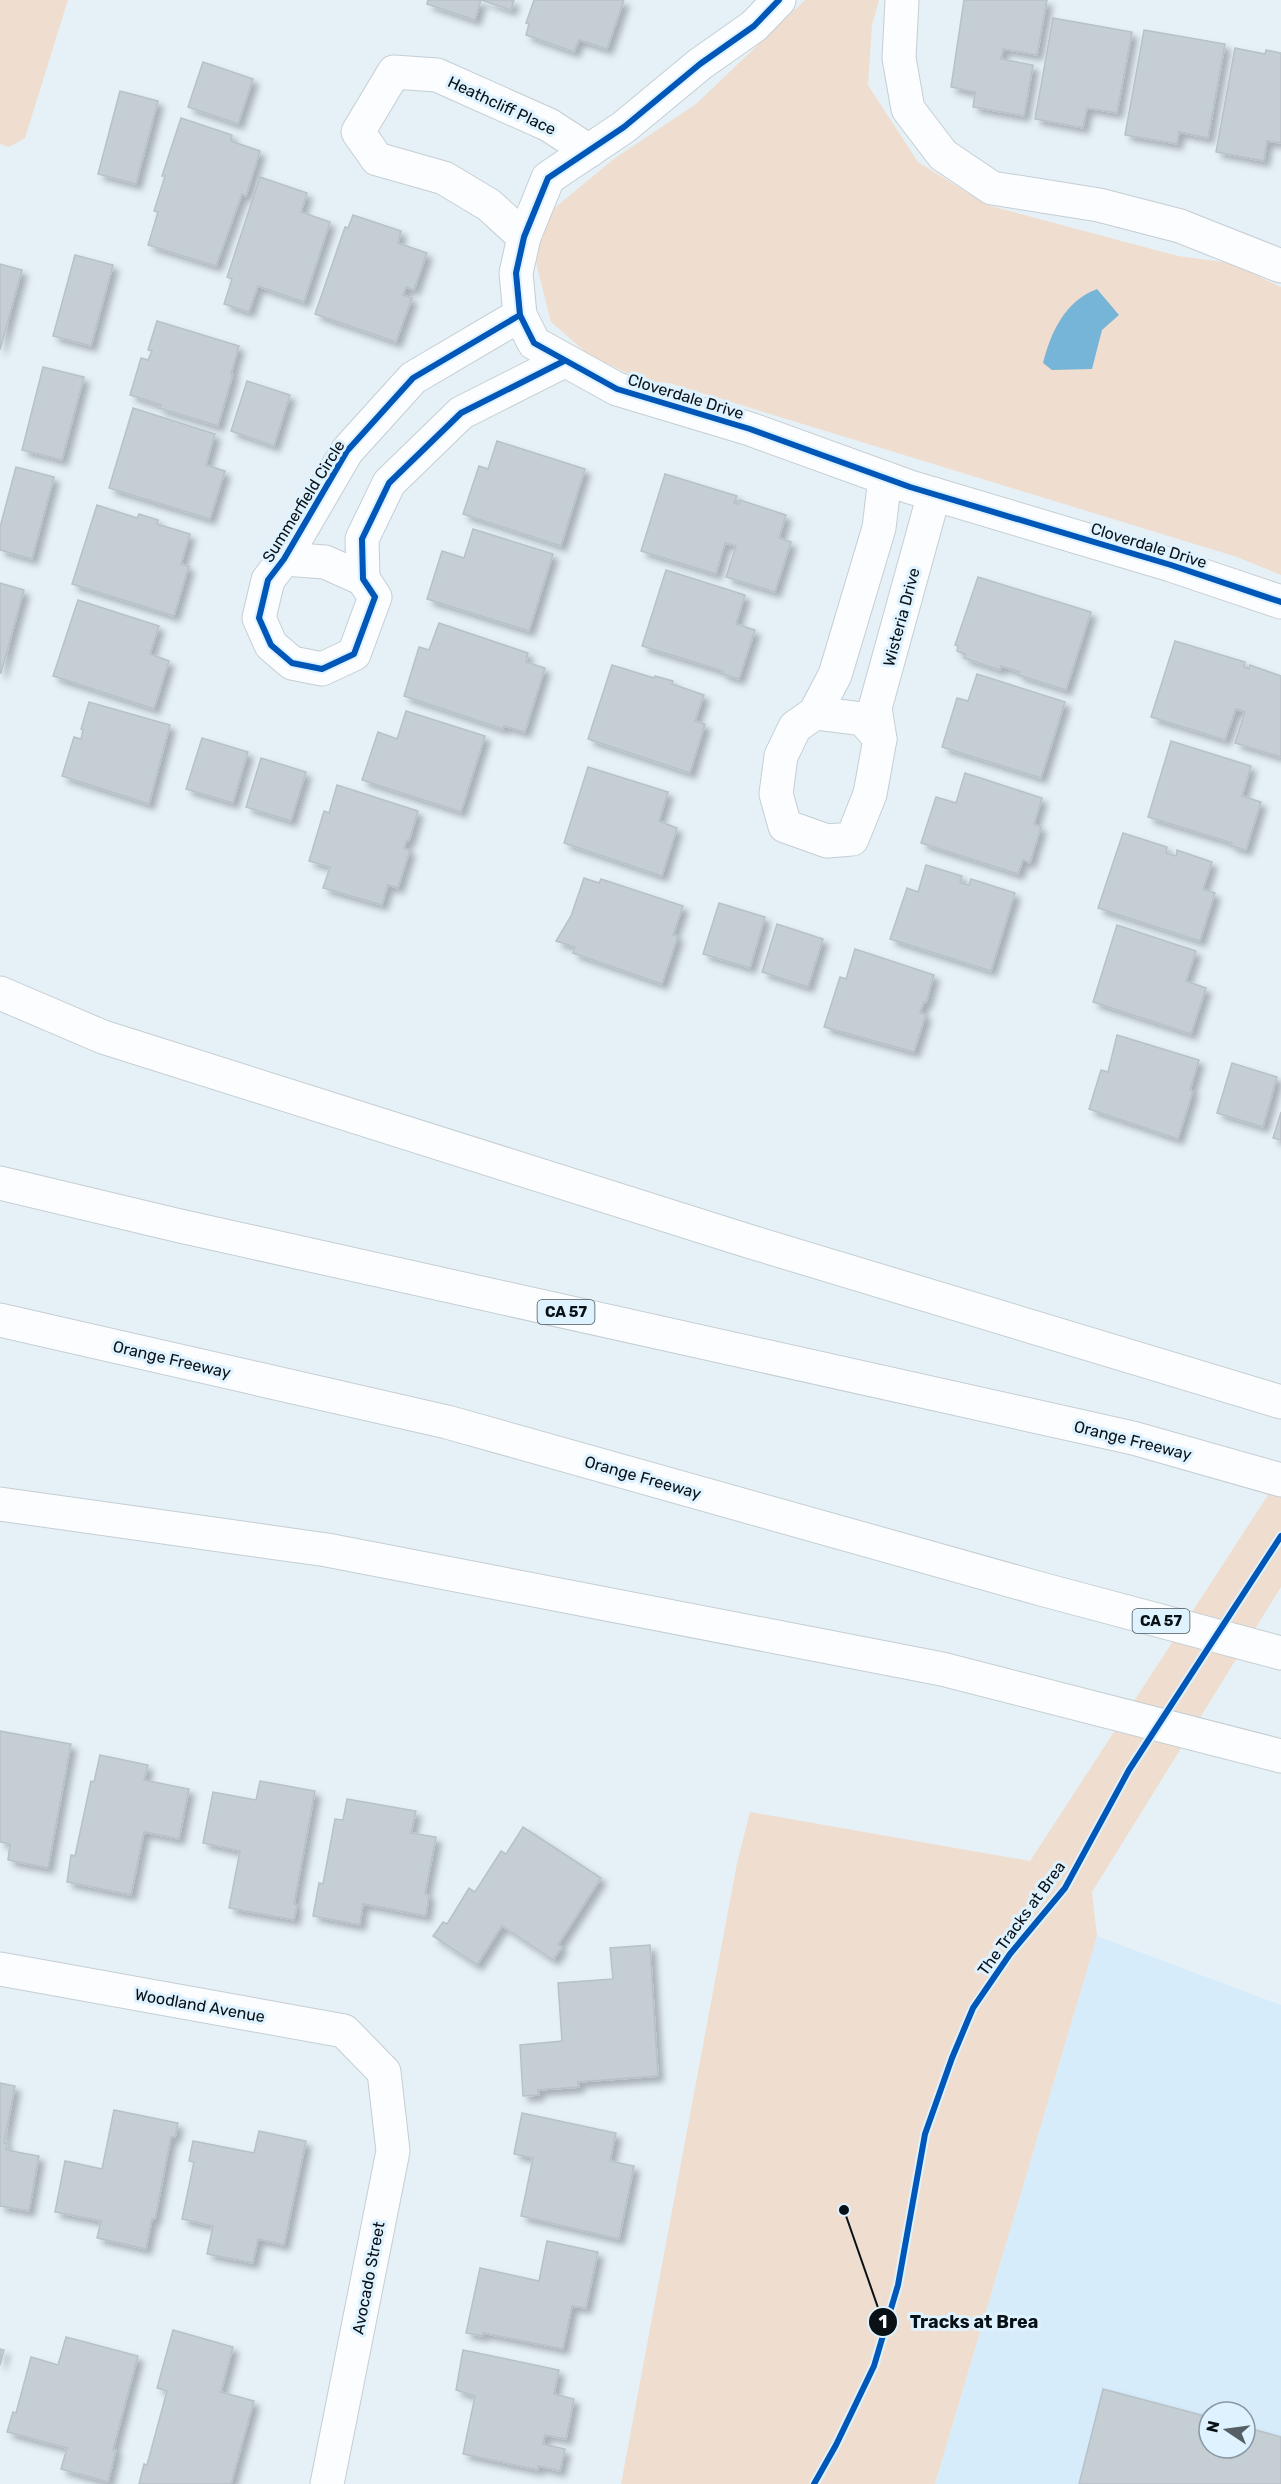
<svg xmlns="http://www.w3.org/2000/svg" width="1281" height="2484" font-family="Rubik,sans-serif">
  <defs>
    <filter id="shadow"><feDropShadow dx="5.5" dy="5.5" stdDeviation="3" flood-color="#0004"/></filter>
  </defs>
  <rect width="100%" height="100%" fill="#e6f1f7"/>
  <!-- built -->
  <path fill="#d6ecfa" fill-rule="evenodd" d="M1097,1936l184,69v479h-346zM1209,2412h36v36h-36z"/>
  <!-- green -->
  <g fill="#efdecf">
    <polygon points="0,0 68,0 25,138 9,147 0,144"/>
    <polygon points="805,0 879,0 872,25 868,85 918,162 987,205 1178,256 1231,263 1281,287 1281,575 1237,557 669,383 644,381 589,355 551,322 535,259 552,210 615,158 696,104"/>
    <polygon points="1281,1475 1281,1587 1092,1892 1097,1936 935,2484 621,2484 737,1863 750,1812 1030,1861"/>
  </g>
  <!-- water -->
  <path fill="#76b4d8" d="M1097,289l22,26 -17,15 -10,39 -40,1 -9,-7c8,-31 22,-62 54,-74z"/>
  <!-- building -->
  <g fill="#c4ced3" stroke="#b7c1c7" stroke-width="1.5" filter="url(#shadow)">
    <polygon points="428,0 481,0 475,20 427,4"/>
    <polygon points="481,0 514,0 511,10"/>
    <polygon points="534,0 624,0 607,49 579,40 574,52 526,35 529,24 526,23"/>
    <polygon points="964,0 1047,0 1037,55 1003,49 1001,59 1033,65 1024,116 973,107 975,92 951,87"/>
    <polygon points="1053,18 1132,32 1117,113 1087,108 1083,128 1035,119"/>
    <polygon points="1144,30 1225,44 1208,138 1179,132 1177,144 1125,135"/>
    <polygon points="1235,48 1265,54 1266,50 1281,53 1281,143 1267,141 1264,161 1216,152"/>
    <polygon points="203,62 253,79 238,124 188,107"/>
    <polygon points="120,91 158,101 136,184 98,174"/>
    <polygon points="181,118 232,135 231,141 260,151 246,196 242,194 216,266 148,245 158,212 154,211 165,176 162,176"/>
    <polygon points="260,177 307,193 301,212 330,222 304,302 258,286 249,312 224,304 232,279 227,277"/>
    <polygon points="353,215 401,231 398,243 427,253 414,290 406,287 403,295 412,298 396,342 315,314 345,227 348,228"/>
    <polygon points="75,255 113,265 91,346 53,336"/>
    <polygon points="0,264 22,270 0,350"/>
    <polygon points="157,321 239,346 231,374 233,374 218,426 159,408 161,405 130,395 141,358 148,360 152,351 148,350"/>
    <polygon points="43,367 84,377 62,460 22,450"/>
    <polygon points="247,381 290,395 274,446 231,431"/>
    <polygon points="133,408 215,434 206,465 225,471 210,519 109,488"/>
    <polygon points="497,441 585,469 561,546 463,514 479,466 488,469"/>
    <polygon points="16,467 54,477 32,559 0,550 0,527"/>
    <polygon points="665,474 737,496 734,503 739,504 740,500 786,515 779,538 791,542 775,592 726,577 736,546 725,543 716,574 641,551"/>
    <polygon points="97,505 137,518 139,514 158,520 157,524 190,534 181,564 189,566 174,616 72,584"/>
    <polygon points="473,529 553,554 529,631 427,599 442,551 464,558"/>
    <polygon points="666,570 745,595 736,624 755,630 739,679 722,674 723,671 642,646"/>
    <polygon points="978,577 1091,612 1066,690 1018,675 1020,672 1001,666 1000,670 964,658 965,654 957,651 958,646 955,645"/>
    <polygon points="0,583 24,590 1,673 0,673"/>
    <polygon points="78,600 159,626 150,654 169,661 154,709 53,676"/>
    <polygon points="439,623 528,653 526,662 545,668 525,732 504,726 503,729 404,696 419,647 429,650"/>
    <polygon points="1175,641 1245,662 1244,667 1249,669 1250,665 1281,676 1281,757 1235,743 1245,712 1236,709 1225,740 1151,717"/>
    <polygon points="612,665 654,678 655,676 673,681 672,684 704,695 695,721 705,724 690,773 588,739"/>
    <polygon points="977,674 1065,702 1041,778 942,747 957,698 968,701"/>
    <polygon points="89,702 170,725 149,804 62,776 74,737 81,739 83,730 81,729"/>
    <polygon points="406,711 485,736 461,812 362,780 378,732 397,739"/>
    <polygon points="202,738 248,752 233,803 186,789"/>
    <polygon points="1171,741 1251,766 1242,796 1261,802 1246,850 1231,846 1232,843 1148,817"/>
    <polygon points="261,758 306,772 291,821 246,807"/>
    <polygon points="588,767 668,792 659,821 677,828 662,876 564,843"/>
    <polygon points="965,773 1042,798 1034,824 1041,827 1030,863 1023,860 1018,874 921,843 936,797 956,803"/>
    <polygon points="337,785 418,811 409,841 407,840 404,848 410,850 398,888 388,885 382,905 323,888 330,867 309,861 324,811 329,813"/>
    <polygon points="1123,833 1167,847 1166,853 1176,856 1177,850 1212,862 1203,889 1215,893 1200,941 1098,908"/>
    <polygon points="926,865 962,876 960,883 969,885 971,879 1015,893 991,971 890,939 907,888 918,892"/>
    <polygon points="584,878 599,883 601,879 683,906 673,935 678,936 662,984 573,953 575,947 556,941 571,916"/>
    <polygon points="719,903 765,917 750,968 703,954"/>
    <polygon points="777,924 823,939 808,987 762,972"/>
    <polygon points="1117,925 1196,951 1186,981 1206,988 1191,1034 1093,1002"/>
    <polygon points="855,949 934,975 926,1003 924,1002 920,1013 926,1014 914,1052 824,1027 840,977 846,979"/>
    <polygon points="1117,1035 1199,1060 1190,1090 1193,1091 1178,1139 1089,1109 1101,1070 1108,1072"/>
    <polygon points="1232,1063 1277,1077 1263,1127 1217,1113"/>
    <polygon points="1281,1112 1281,1140 1273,1138"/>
    <polygon points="0,1731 71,1744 48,1868 8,1860 10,1844 0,1842"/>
    <polygon points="100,1755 148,1765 144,1780 189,1789 179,1839 144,1832 131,1895 67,1882 71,1855 75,1856 91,1781 94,1782"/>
    <polygon points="260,1781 315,1791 294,1904 297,1905 294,1920 229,1908 240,1851 203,1843 213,1792 256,1800"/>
    <polygon points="347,1799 416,1811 411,1833 436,1837 425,1894 429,1895 426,1916 363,1904 360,1925 313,1916 319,1883 323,1884 335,1819 343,1820"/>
    <polygon points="523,1827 601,1878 558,1945 562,1947 553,1960 502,1926 477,1965 433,1936 443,1922 447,1924 469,1888 475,1892 501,1851 506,1854"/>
    <polygon points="650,1945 658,2076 578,2082 579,2087 538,2090 539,2095 523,2096 520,2045 562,2041 558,1983 613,1979 610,1948"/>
    <polygon points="0,2083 15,2086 4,2143 7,2143 6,2150 39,2156 29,2211 0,2206"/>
    <polygon points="114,2110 178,2123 175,2137 171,2137 155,2219 152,2219 146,2249 97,2238 101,2221 55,2212 65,2161 102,2169"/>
    <polygon points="522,2113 616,2133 610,2161 634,2166 619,2239 521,2216 533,2158 514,2154"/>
    <polygon points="259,2131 306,2141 284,2245 258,2239 253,2263 207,2254 213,2226 182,2219 194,2162 189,2161 193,2141 254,2153"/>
    <polygon points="547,2241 598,2252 586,2308 572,2306 563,2349 483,2333 483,2336 466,2333 480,2268 539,2281"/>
    <polygon points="173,2330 233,2347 221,2392 254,2401 231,2484 139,2484 144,2464 147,2465 167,2391 157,2388"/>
    <polygon points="66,2337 138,2356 113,2450 116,2450 108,2482 61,2469 67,2448 7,2432 13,2412 16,2413 31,2357 58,2365"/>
    <polygon points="0,2349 4,2350 0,2365"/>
    <polygon points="463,2350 559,2370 554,2394 574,2399 566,2439 545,2435 543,2444 565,2449 560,2471 538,2466 538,2470 463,2454 475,2396 456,2390"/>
    <polygon points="1103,2389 1209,2417 1209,2448 1245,2448 1245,2427 1281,2437 1281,2484 1079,2484"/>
  </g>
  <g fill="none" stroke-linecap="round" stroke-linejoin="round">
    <defs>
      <g id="street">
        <polyline points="779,0 754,26 700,64 624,127 548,178 524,237 516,273 520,315 534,343 617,389 750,429 910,487 1171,565 1281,602"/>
        <polyline points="902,0 899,58 908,109 943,155 992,188 1099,205 1180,226 1281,266"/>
        <polyline points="524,237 489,205 444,178 377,159 358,132 394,72 437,75 549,125 589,151"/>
        <polyline points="520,315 413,378 347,451 284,559 268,580 259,618 271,645 292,663 322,669 354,654 375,597 363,579 362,539 389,483 461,413 564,361"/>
        <polyline points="885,478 879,528 835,675 815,713 795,727 781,756 776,794 785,826 827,841 852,839 870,794 880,739 875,708 934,494"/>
        <polyline points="284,559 325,562 363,579"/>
        <polyline points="815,713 863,719 880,739"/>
        <polyline points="0,1969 344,2031 384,2072 393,2151 327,2484"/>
      </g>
      <g id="highway">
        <polyline points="0,993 103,1037 748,1241 1281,1402"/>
        <polyline points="0,1183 180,1226 1133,1438 1281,1480"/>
        <polyline points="0,1320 447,1422 1041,1589 1281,1653"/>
        <polyline points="0,1504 327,1550 942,1669 1281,1756"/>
      </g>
    </defs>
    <!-- street casing -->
    <use href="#street" stroke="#c5ced4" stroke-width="35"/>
    <!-- highway casing -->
    <use href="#highway" stroke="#c5ced4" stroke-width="35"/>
    <!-- street -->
    <use href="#street" stroke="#fbfdfe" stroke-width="33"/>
    <!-- highway -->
    <use href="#highway" stroke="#fbfdfe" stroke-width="33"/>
    <defs>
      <g id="cycleway">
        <polyline points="779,0 754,26 700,64 624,127 548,178 524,237 516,273 520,315 534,343 617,389 750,429 910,487 1171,565 1281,602"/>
        <polyline points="520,315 413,378 347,451 284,559 268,580 259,618 271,645 292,663 322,669 354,654 375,597 363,579 362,539 389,483 461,413 564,361"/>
        <polyline points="814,2484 836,2445 874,2366 898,2285 925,2134 952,2058 973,2008 1010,1954 1065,1888 1129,1770 1281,1536"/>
      </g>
    </defs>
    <!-- cycleway casing -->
    <use href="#cycleway" stroke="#def2ff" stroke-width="10"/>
    <!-- cycleway -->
    <use href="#cycleway" stroke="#0057b8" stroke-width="6"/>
  </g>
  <g text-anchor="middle" stroke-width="6" stroke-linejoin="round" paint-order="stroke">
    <!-- shield labels -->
    <g fill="#def2ff" stroke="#49545c" stroke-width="1.5">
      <rect x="537.5" y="1300" width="57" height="24" rx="4.5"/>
      <rect x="1132.5" y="1609" width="57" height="24" rx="4.5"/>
    </g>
    <g font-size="15" font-weight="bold" fill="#091116">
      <text x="566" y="1317">CA 57</text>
      <text x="1161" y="1626">CA 57</text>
    </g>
    <!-- street labels -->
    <g font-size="16" fill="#091116" stroke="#def2ff">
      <text transform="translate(502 105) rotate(25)" y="6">Heathcliff Place</text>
      <text transform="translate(686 396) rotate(17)" y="6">Cloverdale Drive</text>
      <text transform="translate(303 501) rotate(-58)" y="6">Summerfield Circle</text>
      <text transform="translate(1149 545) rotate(17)" y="6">Cloverdale Drive</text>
      <text transform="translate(901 617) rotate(-75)" y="6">Wisteria Drive</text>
      <text transform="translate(172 1359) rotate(13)" y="6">Orange Freeway</text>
      <text transform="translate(1133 1440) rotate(14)" y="6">Orange Freeway</text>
      <text transform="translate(643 1477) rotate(16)" y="6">Orange Freeway</text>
      <text transform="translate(1021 1918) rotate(-54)" y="6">The Tracks at Brea</text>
      <text transform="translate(200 2005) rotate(10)" y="6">Woodland Avenue</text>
      <text transform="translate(368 2278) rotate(-79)" y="6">Avocado Street</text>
    </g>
  </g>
  <!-- callouts -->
  <path fill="none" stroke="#091116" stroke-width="2" d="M844 2210L883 2322"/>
  <g fill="#091116" stroke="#def2ff" stroke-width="2">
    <circle cx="844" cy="2210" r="6"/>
    <circle cx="883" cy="2322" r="15"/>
  </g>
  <g font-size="18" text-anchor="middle" font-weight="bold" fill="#fff">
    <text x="883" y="2328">1</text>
  </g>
  <g font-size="18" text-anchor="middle" font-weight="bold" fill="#091116" stroke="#def2ff" stroke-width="6" stroke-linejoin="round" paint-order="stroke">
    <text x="974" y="2328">Tracks at Brea</text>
  </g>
  <!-- north arrow -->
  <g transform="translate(1227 2430) rotate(283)"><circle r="28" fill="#def2ff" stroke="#8998a2" stroke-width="1.5"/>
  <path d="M0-4.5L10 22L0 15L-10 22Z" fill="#565f65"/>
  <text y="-9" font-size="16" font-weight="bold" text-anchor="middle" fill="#091116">N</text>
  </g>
</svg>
